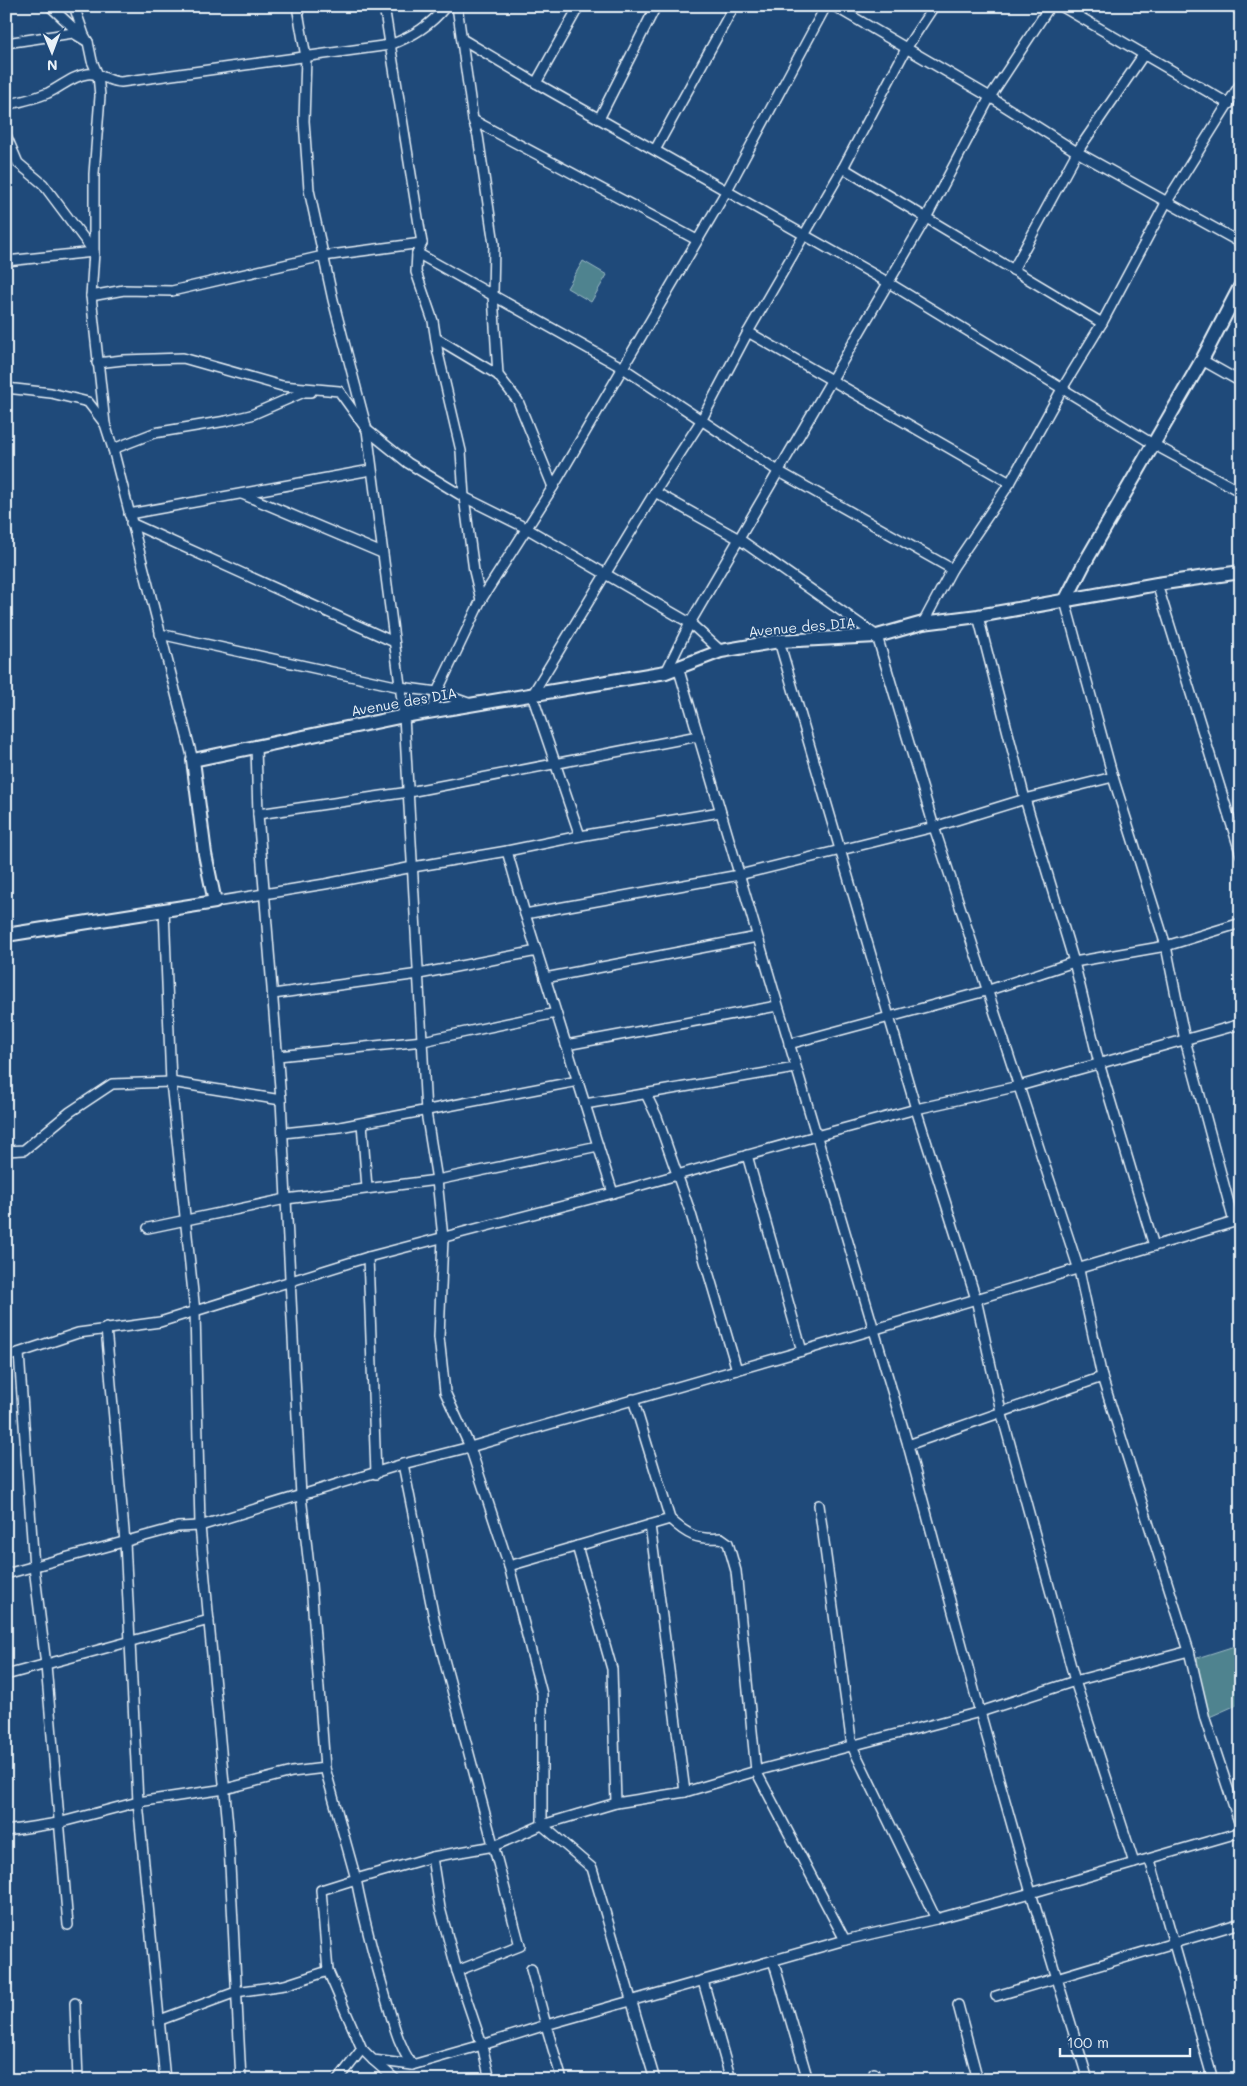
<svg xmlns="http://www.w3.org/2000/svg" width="1247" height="2086" font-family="Mali,sans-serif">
  <rect width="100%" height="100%" fill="#1f4a7a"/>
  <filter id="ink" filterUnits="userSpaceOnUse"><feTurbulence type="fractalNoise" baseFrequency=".02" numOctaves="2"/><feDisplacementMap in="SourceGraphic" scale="10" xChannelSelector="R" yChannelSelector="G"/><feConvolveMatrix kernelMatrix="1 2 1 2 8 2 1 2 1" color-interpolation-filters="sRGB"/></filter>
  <g filter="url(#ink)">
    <!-- green -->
    <g fill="#4f838f" stroke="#9cbac4">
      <polygon points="583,261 607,275 591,302 567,288"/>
      <polygon points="1241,1644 1241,1703 1205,1719 1197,1658"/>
    </g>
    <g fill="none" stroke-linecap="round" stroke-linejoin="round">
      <defs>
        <g id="street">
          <polyline points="50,6 81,35"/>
          <polyline points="74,6 84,35 88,42 92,61 98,75 100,96 94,174 94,252 91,296 105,424 113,449 193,760"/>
          <polyline points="297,6 306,57 304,121 309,190 333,300 367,430 404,716 426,1112 437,1180 443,1238 439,1337 445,1392 470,1447 509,1566 542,1694 542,1825 592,1868 655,2080"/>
          <polyline points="384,6 422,243 417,253 623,368 778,471 952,569"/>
          <polyline points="457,6 473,120 478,136 494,244 493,295 498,375 518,401 553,487"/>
          <polyline points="834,6 990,97 1077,152 1241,243"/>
          <polyline points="1061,6 1229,104"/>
          <polyline points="1233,6 1241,11"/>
          <polyline points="462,39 536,83 889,283 1153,444 1241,492"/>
          <polyline points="6,43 73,33 88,42"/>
          <polyline points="536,83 579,6"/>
          <path d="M6,105c13,-3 30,-7 42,-12 13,-6 24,-17 39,-19 12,-2 22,8 34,8l269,-37c23,-9 40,-19 56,-39"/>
          <polyline points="599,119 656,6"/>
          <polyline points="473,120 697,240"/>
          <polyline points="6,135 18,163 43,184 94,252"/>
          <polyline points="655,150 734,6"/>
          <polyline points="843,168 1102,323"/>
          <polyline points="417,253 416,272 433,321 438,353 461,451 464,497 474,571 481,600"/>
          <polyline points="6,261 94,252"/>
          <polyline points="1013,270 1077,152 1144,54"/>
          <polyline points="91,296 124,290 172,291 323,256 422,243"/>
          <polyline points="748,332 1010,483"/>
          <polyline points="436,338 498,375"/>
          <polyline points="1202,360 1241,382"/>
          <polyline points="97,363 123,360 183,358 282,386 339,391 367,430 408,463 464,497 526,528 690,623 926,218 990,97 1050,6"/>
          <polyline points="6,388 51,393 88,402 105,424"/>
          <polyline points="113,449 154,433 226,421 251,415 304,392 311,392"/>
          <polyline points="655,492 739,539 877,636 934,827 1079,1270 1102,1377 1189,1651 1205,1719 1241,1828"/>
          <polyline points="242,494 382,553"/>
          <polyline points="129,514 371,470"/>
          <polyline points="131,523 394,642"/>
          <polyline points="1157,584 1241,855"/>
          <polyline points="1065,601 1113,777 1166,946 1185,1040 1234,1222"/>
          <polyline points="978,616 1025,799 1074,962 1099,1063 1154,1246"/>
          <polyline points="923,623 952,569 1010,483 1062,389 1102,323 1166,203 1241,83"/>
          <polyline points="160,634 400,687 437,692 471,704"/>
          <polyline points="779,641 916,1109 976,1299 1001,1411 1075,1681 1134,1863"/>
          <polyline points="678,667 908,1445 980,1712 1031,1893 1088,2080"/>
          <polyline points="666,672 690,623 721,651"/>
          <polyline points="432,712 437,692 481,600 553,487 727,190 826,6"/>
          <polyline points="256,747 258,814 281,1100 301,1496 311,1584 325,1768"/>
          <polyline points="258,814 409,792 698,736"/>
          <polyline points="580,836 532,695 655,492 701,421 748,332 843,168 907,47 934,6"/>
          <polyline points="507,851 525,914 613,1193"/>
          <polyline points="215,902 325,884 413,867 507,851 580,836 720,812"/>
          <polyline points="164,909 171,1082 195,1312 200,1526 228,1826 241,2080"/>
          <polyline points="525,914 739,875 934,827 1025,799 1113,777"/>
          <polyline points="545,978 757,937"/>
          <polyline points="273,994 419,974 537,951"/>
          <polyline points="789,1044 986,991 1074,962 1166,946 1241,923"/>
          <polyline points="566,1045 777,1006"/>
          <polyline points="278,1056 423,1041 556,1013"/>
          <polyline points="646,1094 657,1117 691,1214 737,1370"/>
          <polyline points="585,1104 795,1068"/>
          <polyline points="362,1123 367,1188"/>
          <polyline points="283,1133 340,1127 578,1081"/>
          <polyline points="6,1151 24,1150 70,1112 112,1084 171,1082 281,1100"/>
          <polyline points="747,1155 802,1351"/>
          <polyline points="148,1228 286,1199 437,1180 598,1146"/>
          <polyline points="368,1257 376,1474"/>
          <polyline points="106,1328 125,1542 138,1802 165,2080"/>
          <polyline points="19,1353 34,1567 46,1665 68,1925"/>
          <polyline points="6,1357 78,1333 160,1322 368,1257 613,1193 816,1136 916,1109 1019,1086 1241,1024"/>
          <polyline points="908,1445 1102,1377"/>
          <polyline points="819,1505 852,1746 936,1919"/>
          <path d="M670,1519c17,16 27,21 51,19l7,5 8,28 20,200 89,169"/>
          <polyline points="650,1525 685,1792"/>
          <polyline points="577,1546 612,1669 616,1803"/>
          <polyline points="509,1566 670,1519 633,1399"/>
          <polyline points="6,1574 178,1527 200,1526 403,1464 470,1447 802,1351 1241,1220"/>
          <polyline points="6,1675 209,1620"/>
          <polyline points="6,1831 58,1823 138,1802 225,1789 292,1772 325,1768 356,1879 432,1857 494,1846 542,1825 616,1803 685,1792 756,1771 980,1712 1075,1681 1189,1651"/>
          <polyline points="432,1857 440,1908 457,1971"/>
          <polyline points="1150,1860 1213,2080"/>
          <polyline points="773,1960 808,2080"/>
          <polyline points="328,1971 362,2049 373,2060 412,2065"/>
          <polyline points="703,1981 731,2080"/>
          <polyline points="996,1996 1241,1923"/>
          <polyline points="75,2003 78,2080"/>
          <polyline points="958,2005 978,2080"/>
          <path d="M160,2020l76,-28 49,-7 43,-14 -7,-81 35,-11c8,42 19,82 31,123 7,23 11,42 25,63l70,-20 -25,-74 63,-25 -83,-313 -34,-169"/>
          <polyline points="373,2060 396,2080"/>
          <polyline points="874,2073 876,2080"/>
          <polyline points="338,2080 362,2049"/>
          <polyline points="490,2080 482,2045 546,2025 531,1969"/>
          <polyline points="562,2080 546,2025 845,1940 936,1919 1031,1893 1241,1832"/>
        </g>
        <g id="secondary">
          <polyline points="1065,601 1083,566 1202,360 1241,285"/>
          <polyline points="6,935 215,902 205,854 193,760 404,716 666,672 721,651 779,641 877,636 923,623 978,616 1157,584 1241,572"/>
        </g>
      </defs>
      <!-- street casing -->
      <use href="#street" stroke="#e8f1f8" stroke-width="12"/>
      <!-- secondary casing -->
      <use href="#secondary" stroke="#e8f1f8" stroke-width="16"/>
      <!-- street -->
      <use href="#street" stroke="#1f4a7a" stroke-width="9"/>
      <!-- secondary -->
      <use href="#secondary" stroke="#1f4a7a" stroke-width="12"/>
    </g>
  </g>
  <g text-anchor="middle" stroke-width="4" stroke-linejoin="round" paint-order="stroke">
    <!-- street labels -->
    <g font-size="14" fill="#e8f1f8" stroke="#1f4a7a">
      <text transform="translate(802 627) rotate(-5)" y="5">Avenue des DIA</text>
      <text transform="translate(404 702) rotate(-10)" y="5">Avenue des DIA</text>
    </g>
  </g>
  <!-- margin -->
  <rect width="1247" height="2086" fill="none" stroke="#1f4a7a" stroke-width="25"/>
  <rect x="12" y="12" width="1222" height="2061" fill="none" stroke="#e8f1f8" stroke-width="2" filter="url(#ink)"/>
  <!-- north arrow -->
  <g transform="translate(52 52) rotate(179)" stroke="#1f4a7a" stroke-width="4" paint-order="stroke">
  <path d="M0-4L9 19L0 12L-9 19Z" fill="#e8f1f8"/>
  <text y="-8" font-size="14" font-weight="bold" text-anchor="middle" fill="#e8f1f8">N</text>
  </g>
  <!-- scale -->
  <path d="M1060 2048v8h130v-8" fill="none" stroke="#e8f1f8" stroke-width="2.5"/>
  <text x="1067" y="2048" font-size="15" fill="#e8f1f8" stroke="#1f4a7a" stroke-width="4" paint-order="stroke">100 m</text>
</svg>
